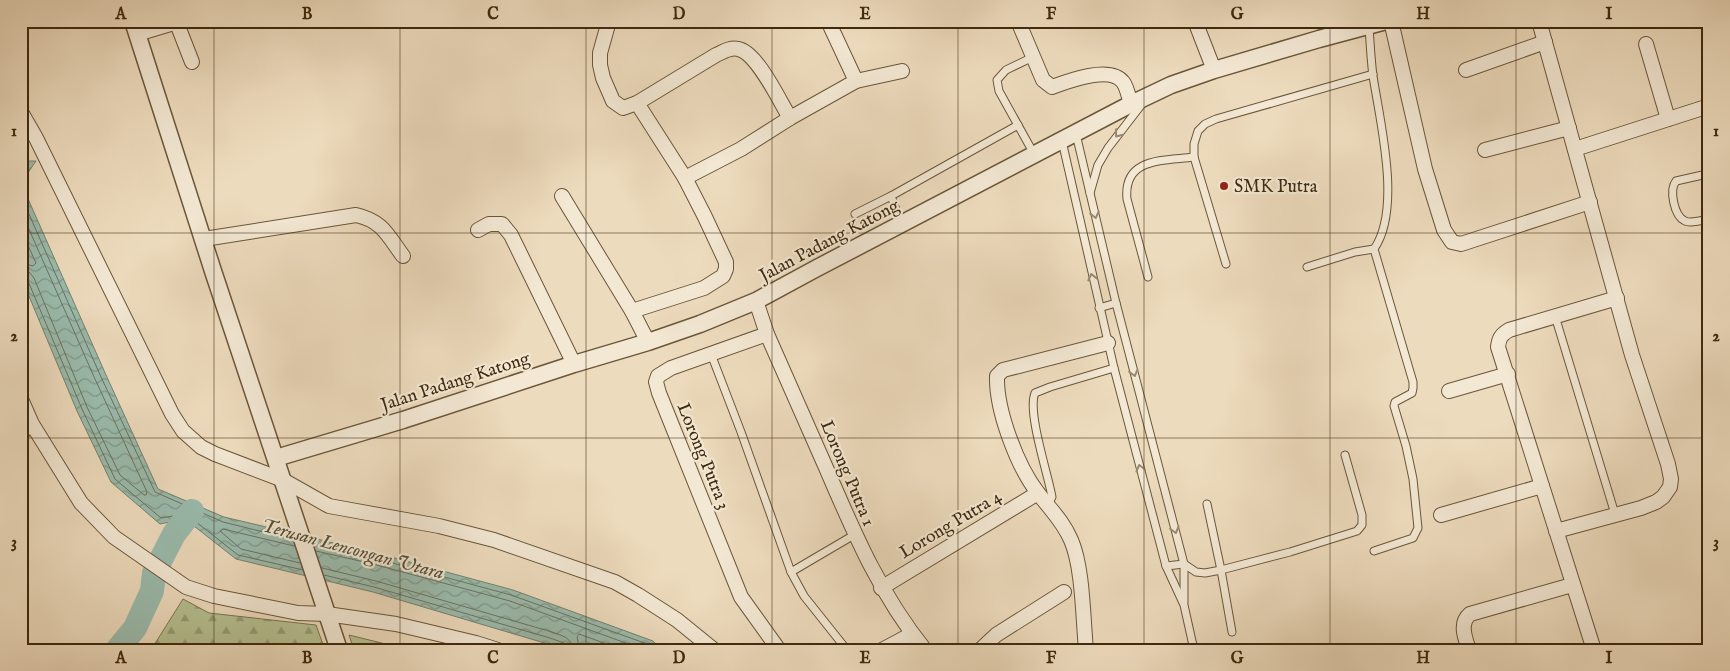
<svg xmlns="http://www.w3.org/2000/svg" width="1730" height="671" font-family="'IM FELL English',serif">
  <defs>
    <pattern id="forest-firs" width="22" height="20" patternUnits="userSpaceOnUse" patternTransform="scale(1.25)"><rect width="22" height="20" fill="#b6c193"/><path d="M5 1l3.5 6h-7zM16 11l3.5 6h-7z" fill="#959d76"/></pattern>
    <pattern id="water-waves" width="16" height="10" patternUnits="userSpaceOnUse" patternTransform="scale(1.25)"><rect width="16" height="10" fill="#9abbad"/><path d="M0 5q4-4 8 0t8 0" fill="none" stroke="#7f988b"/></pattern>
  </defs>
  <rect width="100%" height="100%" fill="#eddbbd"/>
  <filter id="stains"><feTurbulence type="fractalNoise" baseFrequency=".004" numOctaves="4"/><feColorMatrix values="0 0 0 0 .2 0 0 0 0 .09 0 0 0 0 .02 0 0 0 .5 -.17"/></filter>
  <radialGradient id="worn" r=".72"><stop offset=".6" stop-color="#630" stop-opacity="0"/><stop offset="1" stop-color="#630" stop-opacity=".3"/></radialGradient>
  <!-- forest -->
  <g fill="url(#forest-firs)" stroke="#7a7550">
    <polygon points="183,599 209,613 316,625 325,650 151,650"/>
    <polygon points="349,635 410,650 354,650"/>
  </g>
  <!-- water -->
  <g fill="url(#water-waves)" stroke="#76816d">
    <polygon points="21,161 36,161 21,183"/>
    <polygon points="21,183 106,375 158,489 224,517 376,553 513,590 653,641 662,650 568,650 373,592 236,559 185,519 160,524 111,482 77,411 21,277"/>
  </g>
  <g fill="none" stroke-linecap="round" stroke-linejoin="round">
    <!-- shore -->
    <g stroke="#6c725d" stroke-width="1">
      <polyline points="21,196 101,377 155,492 223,522 292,539"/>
      <polyline points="21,211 95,379 147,492 146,495 144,495 120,475 87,407 34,278 29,272 21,271"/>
      <polyline points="21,230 36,263 33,266 21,263"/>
      <polyline points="21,277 26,278 28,281 82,409 115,479 161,518 186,514 238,555 303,570"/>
      <polyline points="314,544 374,558 511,595 650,645 655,650"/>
      <polyline points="294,546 223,529 220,531 241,549 300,563"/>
      <polyline points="316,551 373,564 510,601 645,650"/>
      <path d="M322,568l54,13 176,51c10,4 20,5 21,18"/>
      <polyline points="324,575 374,587 550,638 564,643 567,650"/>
      <polyline points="580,650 577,637 579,634 623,650"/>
    </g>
    <!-- river -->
    <polyline stroke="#9abbad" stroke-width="24" points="117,650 135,628 152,591 154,573 174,534 192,511"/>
    <defs>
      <g id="service">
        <polyline points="1033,57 1006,70 997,80 999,91 1034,154"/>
        <polyline points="1076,134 1116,303 1184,564 1184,602"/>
        <polyline points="1062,141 1114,368 1166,566 1184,605 1194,650"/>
        <polyline points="1709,173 1707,174 1709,186"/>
        <path d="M1707,174l-31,7c-7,9 -2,35 9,40 6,3 17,-1 24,-2"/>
        <polyline points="1090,193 1098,165 1108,148 1142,104"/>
        <polyline points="855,214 891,196"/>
        <polyline points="901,223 891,196 1018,125"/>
        <polyline points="1374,249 1413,382 1413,388 1412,393 1395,402 1394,406 1406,446 1413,479 1418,528 1413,538 1374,551"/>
        <polyline points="1226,264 1194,157 1194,144 1198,131 1205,124 1216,119 1373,74"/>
        <path d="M1307,267l48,-15 19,-3c28,-40 6,-127 -1,-173 -2,-16 -3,-33 -4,-50"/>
        <path d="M1148,277l-21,-78c-4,-42 37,-38 67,-42"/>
        <polyline points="1099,308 1116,303"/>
        <polyline points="1555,316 1615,514"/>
        <polyline points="711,354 741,432 791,572 804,596 847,650"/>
        <polyline points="21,442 32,424"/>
        <path d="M1048,504l4,-7c-4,-23 -25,-85 -17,-104l15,-6 64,-19"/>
        <polyline points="1207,504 1221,570 1232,632"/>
        <polyline points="1166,566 1184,564 1196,572 1205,573 1221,570 1290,552 1357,531 1362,525 1362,515 1345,455"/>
        <polyline points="791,572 854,535"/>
      </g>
      <g id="minor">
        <polyline points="176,21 192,62"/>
        <polyline points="609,21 600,53 600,65 603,78 613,101 623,108 637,103"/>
        <polyline points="828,21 856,81"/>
        <path d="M1018,21l25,59 9,7c16,-6 58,-22 71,-5 4,5 6,16 8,22"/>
        <polyline points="1195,21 1214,70"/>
        <polyline points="1391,21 1425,169 1444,230 1452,242 1461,244 1590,202"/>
        <polyline points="1539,21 1632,355 1668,464 1671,479 1670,487 1663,497 1656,502 1641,508 1556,531"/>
        <polyline points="137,34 177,22"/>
        <polyline points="1646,44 1668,119"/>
        <polyline points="1466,70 1545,42"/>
        <polyline points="21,112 36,138 172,414 183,431 201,447 215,454 283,480 329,506 439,526 494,540 615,582 638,595 677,620 714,650"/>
        <polyline points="1575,149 1709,106"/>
        <polyline points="1485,150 1569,128"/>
        <polyline points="685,178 741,149 790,118 856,81 902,71"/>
        <polyline points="562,196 632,311 648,342"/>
        <polyline points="478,230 489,224 502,224 511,235 574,364"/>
        <path d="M204,239l152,-24c27,6 32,21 47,41"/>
        <path d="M756,301l11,33c20,45 40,90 60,136 28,65 53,124 98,180"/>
        <path d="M632,311l72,-23 19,-12 3,-7v-7l-21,-45 -20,-39 -48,-75 79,-48c7,-3 14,-8 22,-6 19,3 42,53 52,69"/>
        <polyline points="767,334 671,368 658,376 656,382 659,393 741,597 779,650"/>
        <polyline points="1449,391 1508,374"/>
        <polyline points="21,399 32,424 81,503 114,537 186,587 214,596 298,613 327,614 396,624 476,643 498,650"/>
        <polyline points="1441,515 1542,486"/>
        <polyline points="881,588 1038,493"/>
        <polyline points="882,650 912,634"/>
        <polyline points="980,650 996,635 1064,592"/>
        <path d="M1086,650c-3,-31 -3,-83 -15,-110 -8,-19 -21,-31 -33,-47 -21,-27 -42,-83 -41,-117l6,-6 105,-27"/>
        <path d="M1469,650c-4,-12 -10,-27 1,-36l102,-29"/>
        <path d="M1594,650l-96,-303c1,-9 3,-12 11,-17l108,-32"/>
      </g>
      <g id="tertiary">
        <polyline points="133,21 213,271 339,650"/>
        <polyline points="276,458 403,420 574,364 648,342 700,324 756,301 817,268 1131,104 1171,85 1214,70 1319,39 1386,21"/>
      </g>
    </defs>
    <!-- service casing -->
    <use href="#service" stroke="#6a5639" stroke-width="9"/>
    <!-- minor casing -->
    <use href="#minor" stroke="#6a5639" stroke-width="16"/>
    <!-- tertiary casing -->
    <use href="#tertiary" stroke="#6a5639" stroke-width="19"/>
    <!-- service -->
    <use href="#service" stroke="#f3e8d4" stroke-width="7"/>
    <!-- minor -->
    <use href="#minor" stroke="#f3e8d4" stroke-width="14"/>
    <!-- tertiary -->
    <use href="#tertiary" stroke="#f3e8d4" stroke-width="16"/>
  </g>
  <!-- one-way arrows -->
  <defs><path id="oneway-chevron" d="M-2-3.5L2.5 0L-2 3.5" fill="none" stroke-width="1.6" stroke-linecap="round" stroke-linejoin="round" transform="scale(1.25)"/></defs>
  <g stroke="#998870">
    <use href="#oneway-chevron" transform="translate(1118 134) rotate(128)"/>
    <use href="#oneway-chevron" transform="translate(1095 215) rotate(77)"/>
    <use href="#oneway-chevron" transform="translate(1092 277) rotate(-103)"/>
    <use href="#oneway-chevron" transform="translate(1134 373) rotate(75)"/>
    <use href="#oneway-chevron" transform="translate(1140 468) rotate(-105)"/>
    <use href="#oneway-chevron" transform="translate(1175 530) rotate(75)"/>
  </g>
  <!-- grid -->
  <path fill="none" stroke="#3f290d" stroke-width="1" stroke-opacity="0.55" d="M214,21v629M400,21v629M586,21v629M772,21v629M958,21v629M1144,21v629M1330,21v629M1516,21v629M21,233h1688M21,438h1688"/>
  <!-- markers -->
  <circle fill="#8f2418" stroke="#f3e8d4" stroke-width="2" cx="1224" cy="186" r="5"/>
  <g text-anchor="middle" stroke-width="4.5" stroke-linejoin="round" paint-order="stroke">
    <!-- poi labels -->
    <g font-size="18" fill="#3f290d" stroke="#f3e8d4" text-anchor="start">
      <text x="1234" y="192">SMK Putra</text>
    </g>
    <!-- street labels -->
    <g font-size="18" fill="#3f290d" stroke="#f3e8d4">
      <text transform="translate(829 240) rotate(-28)" y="6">Jalan Padang Katong</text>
      <text transform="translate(455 381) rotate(-18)" y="6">Jalan Padang Katong</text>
      <text transform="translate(704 456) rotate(68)" y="6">Lorong Putra 3</text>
      <text transform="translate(848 473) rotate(67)" y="6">Lorong Putra 1</text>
      <text transform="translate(950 524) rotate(-31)" y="6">Lorong Putra 4</text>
    </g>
    <!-- water labels -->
    <g font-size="19" font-style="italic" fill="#564e35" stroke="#f3e8d4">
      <text transform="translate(353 548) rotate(15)" y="7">Terusan Lencongan Utara</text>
    </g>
  </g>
  <!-- margin -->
  <rect width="1730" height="671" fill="none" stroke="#eddbbd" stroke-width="55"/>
  <rect x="28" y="28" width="1674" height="616" fill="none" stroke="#3f290d" stroke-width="2"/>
  <g font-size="16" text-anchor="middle" font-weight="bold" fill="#3f290d">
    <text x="121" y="19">A</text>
    <text x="307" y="19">B</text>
    <text x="493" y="19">C</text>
    <text x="679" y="19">D</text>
    <text x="865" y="19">E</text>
    <text x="1051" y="19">F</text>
    <text x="1237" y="19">G</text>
    <text x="1423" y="19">H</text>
    <text x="1609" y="19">I</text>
    <text x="14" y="136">1</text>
    <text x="1716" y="136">1</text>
    <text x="14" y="341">2</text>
    <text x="1716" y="341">2</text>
    <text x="14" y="547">3</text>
    <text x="1716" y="547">3</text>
    <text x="121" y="663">A</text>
    <text x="307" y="663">B</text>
    <text x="493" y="663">C</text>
    <text x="679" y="663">D</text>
    <text x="865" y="663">E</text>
    <text x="1051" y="663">F</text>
    <text x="1237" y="663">G</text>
    <text x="1423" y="663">H</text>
    <text x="1609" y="663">I</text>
  </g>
  <rect width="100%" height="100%" filter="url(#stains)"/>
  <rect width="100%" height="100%" fill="url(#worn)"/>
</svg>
